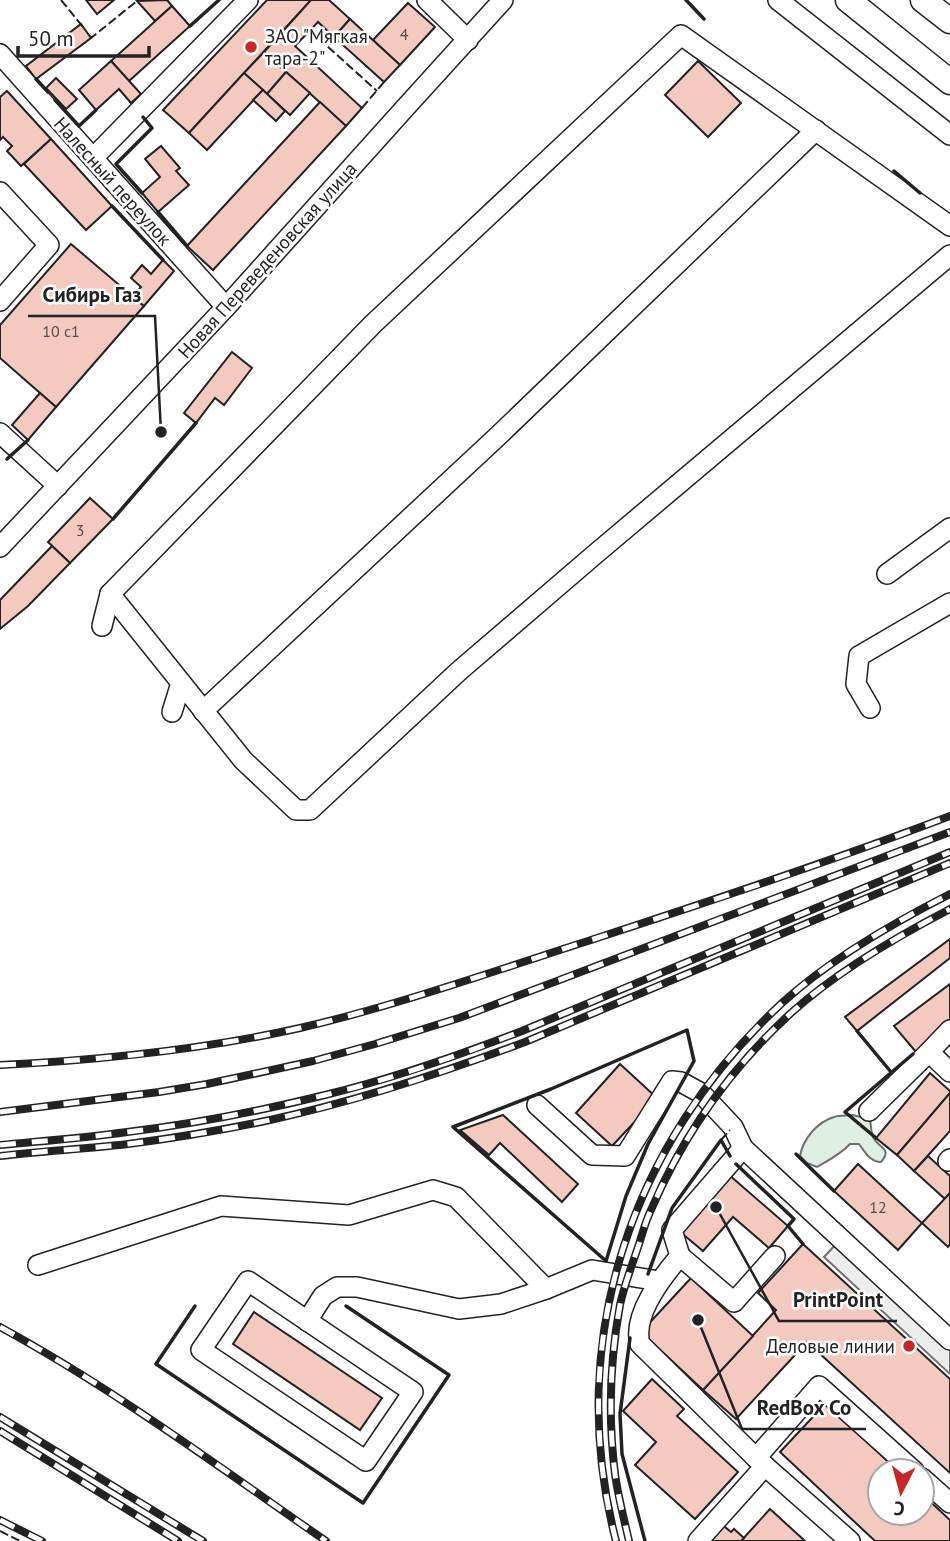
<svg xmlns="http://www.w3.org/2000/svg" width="950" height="1541" font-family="'PT Sans',sans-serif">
  <rect width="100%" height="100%" fill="#fff"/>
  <!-- green -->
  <path fill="#e0efe3" stroke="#6f6f6f" stroke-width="2" d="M852,1115l18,4c1,6 1,13 3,18 6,12 20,11 8,25 -11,0 -16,-10 -22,-18h-9c-9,10 -21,16 -33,23l-10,-4 -7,-7c3,-17 17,-34 34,-39 5,-2 13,-1 18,-2z"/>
  <!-- parking -->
  <polygon fill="#ededed" stroke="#6f6f6f" stroke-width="2" points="838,1242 950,1345 950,1374 824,1257"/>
  <!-- building -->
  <g fill="#f3c9c0" stroke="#222" stroke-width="2">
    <polygon points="86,0 114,0 97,14"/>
    <polygon points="167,0 172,6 155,21 137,1"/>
    <polygon points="267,0 311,0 189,133 163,110"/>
    <polygon points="311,0 329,0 350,19 334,37 318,22 295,46 362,108 346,126 264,52"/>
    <polygon points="408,3 435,27 400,65 373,40"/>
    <polygon points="172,6 190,26 129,81 111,61"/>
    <polygon points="350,19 400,65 384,82 334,37"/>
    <polygon points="81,24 91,38 36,79 26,66"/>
    <polygon points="264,52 286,72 267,94 244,73"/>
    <polygon points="111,61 141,94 131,103 119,89 96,110 79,90"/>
    <polygon points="698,61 741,103 708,137 665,95"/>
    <polygon points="286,72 310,93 290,115 267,94"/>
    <polygon points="244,73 263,90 207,150 189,133"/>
    <polygon points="56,78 77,99 66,109 46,88"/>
    <polygon points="263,90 285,111 276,121 253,100"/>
    <polygon points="7,91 51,139 21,166 7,151 12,146 3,137 0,140 0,97"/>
    <polygon points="320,102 346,126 213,270 187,246"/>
    <polygon points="51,139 112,206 86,230 24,164"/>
    <polygon points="161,146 180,168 176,171 189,185 158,212 142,193 160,177 145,159"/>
    <polygon points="71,244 144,306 56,407 0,358 0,325"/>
    <polygon points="163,260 174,271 144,306 132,296 141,287 131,278 142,265 151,274"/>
    <polygon points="232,352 252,368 224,405 215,398 196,423 184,413"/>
    <polygon points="40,393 56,407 28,440 12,425"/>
    <polygon points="90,498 113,519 70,563 48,542"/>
    <polygon points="52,546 70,563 28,606 0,629 0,600"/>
    <polygon points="950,939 950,958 857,1031 845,1017"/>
    <polygon points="950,984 950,1020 916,1052 894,1026"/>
    <polygon points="620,1064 657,1098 612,1146 576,1113"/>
    <polygon points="930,1073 950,1091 950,1093 897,1155 876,1138"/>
    <polygon points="950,1093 950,1131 914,1171 897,1155"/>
    <polygon points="503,1115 578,1184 562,1202 500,1143 489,1155 460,1130"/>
    <polygon points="928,1156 950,1176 950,1193 945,1199 914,1171"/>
    <polygon points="858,1164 922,1223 898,1250 834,1191"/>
    <polygon points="728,1174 788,1226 769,1248 733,1217 703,1251 679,1231"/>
    <polygon points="950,1193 950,1244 948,1247 922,1223"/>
    <polygon points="803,1244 950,1379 950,1473 807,1342 736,1419 703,1390 776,1310 758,1293"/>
    <polygon points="691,1278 753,1336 703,1390 641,1332"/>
    <polygon points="254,1312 382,1398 360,1430 233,1344"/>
    <polygon points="652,1379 684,1409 677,1416 738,1472 695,1519 635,1465 656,1442 623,1411"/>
    <polygon points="826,1403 898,1471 880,1471 880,1513 922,1513 922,1494 950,1520 950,1541 875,1541 780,1452"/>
    <polygon points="770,1509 805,1541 741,1541"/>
    <polygon points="720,1523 731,1532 734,1529 744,1538 741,1541 713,1541 708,1536"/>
  </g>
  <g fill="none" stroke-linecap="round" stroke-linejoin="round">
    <defs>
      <g id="minor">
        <polyline points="427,0 468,40"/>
        <polyline points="778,0 950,135"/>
        <polyline points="0,54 226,307"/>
        <polyline points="93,158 248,0"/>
        <polyline points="0,192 49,245 0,301"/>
        <polyline points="950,226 681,35 373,324 110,594 243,760 296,810 310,810 459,671 593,556 950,255"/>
        <polyline points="0,433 58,486"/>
        <polyline points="0,547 226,307 405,108 503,0"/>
        <polyline points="887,574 950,528"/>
        <polyline points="102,626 110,594"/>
        <polyline points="870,708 856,684 859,656 950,603"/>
        <polyline points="203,711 498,436 816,130"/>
        <polyline points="172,712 181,683"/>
        <polyline points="950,1030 929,1052 950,1072"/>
        <polyline points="537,1105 592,1155 625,1156 672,1081 681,1082 701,1093 733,1127 743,1148 950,1340"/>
        <polyline points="869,1111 929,1052"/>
        <path d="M743,1148l-71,82 8,26c-18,21 -48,59 -40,88l116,114"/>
        <polyline points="948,1161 950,1159"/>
        <polyline points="680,1256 734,1302 775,1256"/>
        <polyline points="38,1265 221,1206 349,1215 433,1190 456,1197 546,1289 592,1270 659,1281"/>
        <polygon points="248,1281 413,1392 366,1461 201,1350"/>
        <polyline points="307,1321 323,1296 337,1287 357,1287 459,1309 501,1304 546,1289"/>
        <polyline points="922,1478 950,1503"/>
        <polyline points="698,1541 765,1466"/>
        <polyline points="850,1541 756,1458 819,1386 914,1471"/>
      </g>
      <g id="major">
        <polyline points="848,0 950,82"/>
        <polyline points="923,0 950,21"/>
      </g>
    </defs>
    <!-- minor casing -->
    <use href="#minor" stroke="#222" stroke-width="22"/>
    <!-- major casing -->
    <use href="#major" stroke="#222" stroke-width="27"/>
    <!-- minor -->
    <use href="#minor" stroke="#fff" stroke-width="19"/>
    <!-- major -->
    <use href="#major" stroke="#fff" stroke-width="24"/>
    <defs>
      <g id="rail">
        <path d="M0,1065c101,-5 201,-15 300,-37 99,-23 197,-58 294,-89 120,-39 238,-78 356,-123"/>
        <polyline points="0,1112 159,1092 207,1084 313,1061 375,1044 459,1018 950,832"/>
        <path d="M0,1145c42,-4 85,-7 127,-13 66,-8 133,-21 198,-37 67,-16 132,-39 197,-64l428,-179"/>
        <path d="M0,1156c42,-5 85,-7 128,-12 47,-6 95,-14 142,-24 87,-19 172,-47 255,-78l425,-179"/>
        <path d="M0,1327c114,62 219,140 326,214"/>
        <polyline points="0,1417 203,1541"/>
        <polyline points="0,1431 178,1541"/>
        <polyline points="0,1520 42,1541"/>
        <path d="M616,1541c-52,-201 15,-398 166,-538 47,-43 111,-80 168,-109"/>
        <path d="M629,1541c-5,-22 -11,-45 -14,-67 -7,-56 -5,-114 5,-169 4,-19 11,-37 17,-55 5,-14 8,-28 14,-40 32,-75 80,-142 140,-197 43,-39 107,-77 159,-104"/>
      </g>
    </defs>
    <!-- rail casing -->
    <use href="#rail" stroke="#222" stroke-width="8"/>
    <!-- rail -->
    <use href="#rail" stroke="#fff" stroke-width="5" stroke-dasharray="16" stroke-linecap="butt"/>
    <!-- fence -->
    <g stroke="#222" stroke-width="2" stroke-dasharray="9 3.5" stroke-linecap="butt">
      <polyline points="61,0 83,27"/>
      <polyline points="90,36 91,38 137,1"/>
      <polyline points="334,37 327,46 377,91"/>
      <polyline points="362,108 384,82"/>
      <polyline points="721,1140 730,1130"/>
      <polyline points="0,1531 20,1541"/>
    </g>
    <!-- wall -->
    <g stroke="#222" stroke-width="3.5">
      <polyline points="686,0 704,19"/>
      <polyline points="190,26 219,0"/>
      <polyline points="36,79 48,92"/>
      <polyline points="55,100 79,126 96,110"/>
      <polyline points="894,171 920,193"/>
      <polyline points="142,193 116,164 152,128 143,117"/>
      <polyline points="112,206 163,260"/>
      <polyline points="158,212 187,246"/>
      <polyline points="7,459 28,440"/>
      <polyline points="113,519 196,423"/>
      <polygon points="687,1030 694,1061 648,1144 626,1196 606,1261 453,1127 551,1089"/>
      <polyline points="857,1031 891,1072"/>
      <polyline points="876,1138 845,1112 913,1054"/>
      <polyline points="796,1154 834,1191"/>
      <polyline points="736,1164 794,1219 788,1226 803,1244"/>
      <polyline points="648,1274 672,1208 721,1140 730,1156"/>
      <polyline points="195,1306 156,1364 363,1503 449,1375 346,1306"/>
      <polyline points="630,1338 620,1414 622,1454 645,1541"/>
    </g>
  </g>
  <!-- markers -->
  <g fill="#c62828" stroke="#fff" stroke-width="2.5">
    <circle cx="251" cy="47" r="7"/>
    <circle cx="909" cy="1346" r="7"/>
  </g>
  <g text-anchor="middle" stroke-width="5" stroke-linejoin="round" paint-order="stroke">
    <!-- number labels -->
    <g font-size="16" fill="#564c4a">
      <text x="404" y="40">4</text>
      <text x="61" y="337">10 с1</text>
      <text x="80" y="536">3</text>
      <text x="878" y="1213">12</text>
    </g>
    <!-- poi labels -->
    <g font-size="19" fill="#222" stroke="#fff" text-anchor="start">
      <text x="265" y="43">ЗАО "Мягкая<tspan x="265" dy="22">тара-2"</tspan></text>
      <text x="895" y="1353" text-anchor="end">Деловые линии</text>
    </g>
    <!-- street labels -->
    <g font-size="19" fill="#222" stroke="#fff">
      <text transform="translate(113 181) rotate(48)" y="7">Налесный переулок</text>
      <text transform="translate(267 260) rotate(-48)" y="7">Новая Переведеновская улица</text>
    </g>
  </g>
  <!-- callouts -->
  <path fill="none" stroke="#222" stroke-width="2.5" d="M161 432L155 316H28M716 1207L779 1321H897M698 1320L742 1429H866"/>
  <g fill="#222" stroke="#fff" stroke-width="2.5">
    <circle cx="161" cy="432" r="7"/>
    <circle cx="716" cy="1207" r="7"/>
    <circle cx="698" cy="1320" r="7"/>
  </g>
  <g font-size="21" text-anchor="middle" font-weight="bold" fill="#222" stroke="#fff" stroke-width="5" stroke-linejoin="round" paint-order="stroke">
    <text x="92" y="302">Сибирь Газ</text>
    <text x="838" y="1307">PrintPoint</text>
    <text x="804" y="1415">RedBox Co</text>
  </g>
  <!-- north arrow -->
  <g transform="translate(901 1492) rotate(186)"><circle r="33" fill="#ffffff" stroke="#a7a7a7" stroke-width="2"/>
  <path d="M0-5L12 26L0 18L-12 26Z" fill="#c62828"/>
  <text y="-10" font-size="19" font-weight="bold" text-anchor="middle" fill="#222222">С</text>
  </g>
  <!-- scale -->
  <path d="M18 46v10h131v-10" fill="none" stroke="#222222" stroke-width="3.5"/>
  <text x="28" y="46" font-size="21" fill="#222222" stroke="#ffffff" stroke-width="5" paint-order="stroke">50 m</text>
</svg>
